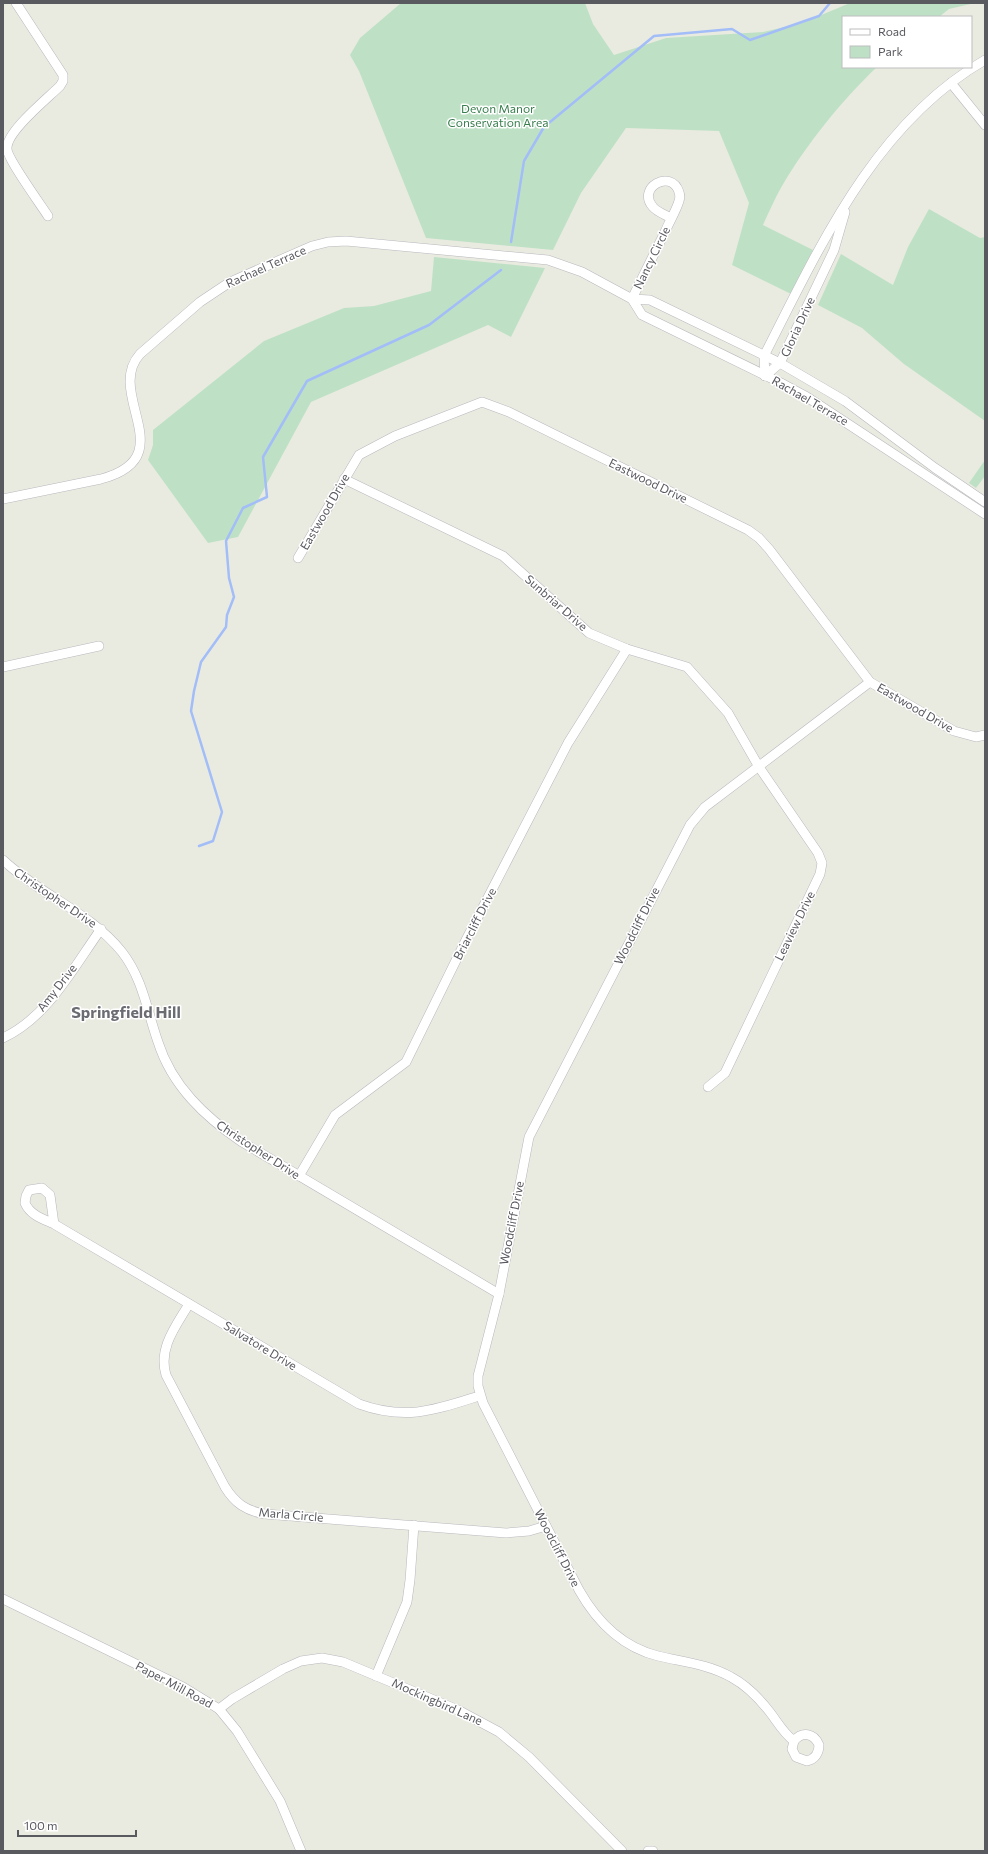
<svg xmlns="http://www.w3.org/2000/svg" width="988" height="1854" font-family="Commissioner,sans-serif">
  <rect width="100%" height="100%" fill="#eaebe0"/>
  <!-- green -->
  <g fill="#bee1c6">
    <path d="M401,3h184l8,21 21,31 52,-17 97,-6 39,-9 48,-20h125l-26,6 -10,8h-96v50h34c-35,33 -71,78 -95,119 -7,12 -13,26 -19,39l50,25 -22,44 -59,-29 17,-62 -30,-72 -93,-3 -45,65 -28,57 -127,-12 -67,-167 -9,-16 10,-17z"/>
    <polygon points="929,209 980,238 985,237 985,421 904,364 862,328 818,305 841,254 893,285 908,247"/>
    <polygon points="434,257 545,268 511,337 488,325 311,402 238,537 208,543 148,460 153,445 153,430 264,341 344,308 374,306 431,291"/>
    <polygon points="985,460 985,476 976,488 969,483"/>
  </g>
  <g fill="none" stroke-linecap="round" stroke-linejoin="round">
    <!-- stream -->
    <g stroke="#a2bdf8" stroke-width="2.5">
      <polyline points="511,242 524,161 544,127 654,36 732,29 750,40 819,16 830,3"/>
      <polyline points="199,846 213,841 222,812 191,711 194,691 201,662 226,627 227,615 234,597 229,578 226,541 243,508 267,497 263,457 307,381 429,325 501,270"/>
    </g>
    <defs>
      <g id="minor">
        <path d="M16,3l47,72v6l-3,5c-12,12 -53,45 -53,62 -1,9 34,57 41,68"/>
        <polyline points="951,83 985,125"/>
        <polyline points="632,299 642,315 781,383 807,397 985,514"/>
        <path d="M632,299c11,-23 22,-45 33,-67 4,-10 11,-21 14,-31 1,-3 1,-6 0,-9 -8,-24 -43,-4 -26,15 4,5 13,8 18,11"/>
        <path d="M765,376l-1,-20c55,-108 111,-233 221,-296"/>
        <polyline points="765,376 780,363 834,250 845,212"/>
        <polyline points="344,479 503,556 589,633 627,649 687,667 728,713 759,767 818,853 822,863 820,874 725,1073 708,1087"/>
        <path d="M3,499l98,-20c83,-22 3,-85 39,-125l60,-52 30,-20 82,-36 16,-4 18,-1 202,19 34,12 50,27 18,1 130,63 65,38 90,67 50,34"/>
        <polyline points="298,558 359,455 395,436 482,402 509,412 748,530 759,538 769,549 870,682 954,731 976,737 985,735"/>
        <polyline points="3,667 99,646"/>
        <path d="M3,860c37,35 87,52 119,92 21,27 25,59 36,90 14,44 47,75 84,100l257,152"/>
        <path d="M3,1038c45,-21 70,-70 98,-109"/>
        <polyline points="299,1176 335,1115 406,1062 467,938 568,743 627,649"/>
        <path d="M54,1224l-4,-29 -8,-7 -13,2 -3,6 -1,7c5,12 18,16 29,21l305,180c47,17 76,6 120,-8"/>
        <path d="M189,1304c-13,22 -31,44 -23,71l59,112c10,16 21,24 40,27l241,19 23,-2 17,-5"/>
        <polyline points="3,1599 183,1687 219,1709 237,1731 280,1801 301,1851"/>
        <polyline points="376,1676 407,1602 410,1580 414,1525"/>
        <polyline points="219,1709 232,1699 283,1669 301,1661 322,1658 343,1662 458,1710 499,1732 529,1757 622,1851"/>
        <path d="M794,1741c8,-10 20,-8 25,4 0,8 -4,14 -12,16l-11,-4 -4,-8 2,-8c-11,-8 -17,-20 -25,-30 -11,-14 -23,-26 -38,-34 -23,-13 -48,-15 -73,-21 -36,-9 -61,-34 -79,-66l-96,-187 -5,-17v-10l21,-82 30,-157 161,-312 15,-18 165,-125"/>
        <polyline points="648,1851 653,1851"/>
      </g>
    </defs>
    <!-- minor casing -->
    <use href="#minor" stroke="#b8b8be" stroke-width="10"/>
    <!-- minor -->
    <use href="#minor" stroke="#fff" stroke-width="9"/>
  </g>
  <g text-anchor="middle" stroke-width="3" stroke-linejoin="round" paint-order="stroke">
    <!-- park labels -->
    <g font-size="12" fill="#397e4e" stroke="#fff">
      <text x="498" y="113">Devon Manor<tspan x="498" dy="14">Conservation Area</tspan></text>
    </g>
    <!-- street labels -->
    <g font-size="12" fill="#595a60" stroke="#fff">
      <text transform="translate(652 258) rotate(-64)" y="4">Nancy Circle</text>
      <text transform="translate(266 267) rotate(-24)" y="4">Rachael Terrace</text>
      <text transform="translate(798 327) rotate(-65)" y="4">Gloria Drive</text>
      <text transform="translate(810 401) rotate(30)" y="4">Rachael Terrace</text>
      <text transform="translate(648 481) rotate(26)" y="4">Eastwood Drive</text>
      <text transform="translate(325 512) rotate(-60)" y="4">Eastwood Drive</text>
      <text transform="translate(556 603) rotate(41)" y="4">Sunbriar Drive</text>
      <text transform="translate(915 708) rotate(30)" y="4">Eastwood Drive</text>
      <text transform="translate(55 898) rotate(34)" y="4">Christopher Drive</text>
      <text transform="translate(475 924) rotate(-63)" y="4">Briarcliff Drive</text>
      <text transform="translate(637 926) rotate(-63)" y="4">Woodcliff Drive</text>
      <text transform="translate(795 926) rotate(-64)" y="4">Leaview Drive</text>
      <text transform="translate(57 988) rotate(-52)" y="4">Amy Drive</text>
      <text transform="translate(258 1150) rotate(33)" y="4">Christopher Drive</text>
      <text transform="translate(512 1223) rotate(-79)" y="4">Woodcliff Drive</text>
      <text transform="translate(260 1346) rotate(31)" y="4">Salvatore Drive</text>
      <text transform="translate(291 1515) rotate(5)" y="4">Marla Circle</text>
      <text transform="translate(557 1548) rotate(63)" y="4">Woodcliff Drive</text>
      <text transform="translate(174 1685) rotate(28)" y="4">Paper Mill Road</text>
      <text transform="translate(437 1702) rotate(24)" y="4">Mockingbird Lane</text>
    </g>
    <!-- district labels -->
    <g font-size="16" font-weight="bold" fill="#6a6c72" stroke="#fff">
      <text x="126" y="1018">Springfield Hill</text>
    </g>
  </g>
  <!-- border -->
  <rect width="988" height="1854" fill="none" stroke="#595a60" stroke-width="8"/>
  <!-- legend -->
  <rect x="842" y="16" width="130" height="52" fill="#ffffff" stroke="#bdbdbf"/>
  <rect x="850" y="29" width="20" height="6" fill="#ffffff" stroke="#bdbdbf"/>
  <text x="878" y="36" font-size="12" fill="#595a60">Road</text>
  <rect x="850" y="46" width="20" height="12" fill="#bee1c6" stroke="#bdbdbf"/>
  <text x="878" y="56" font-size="12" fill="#595a60">Park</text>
  <!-- scale -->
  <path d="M18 1830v6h118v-6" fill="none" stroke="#595a60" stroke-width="2"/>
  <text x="24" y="1830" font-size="12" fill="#595a60" stroke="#ffffff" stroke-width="3" paint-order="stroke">100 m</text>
</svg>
